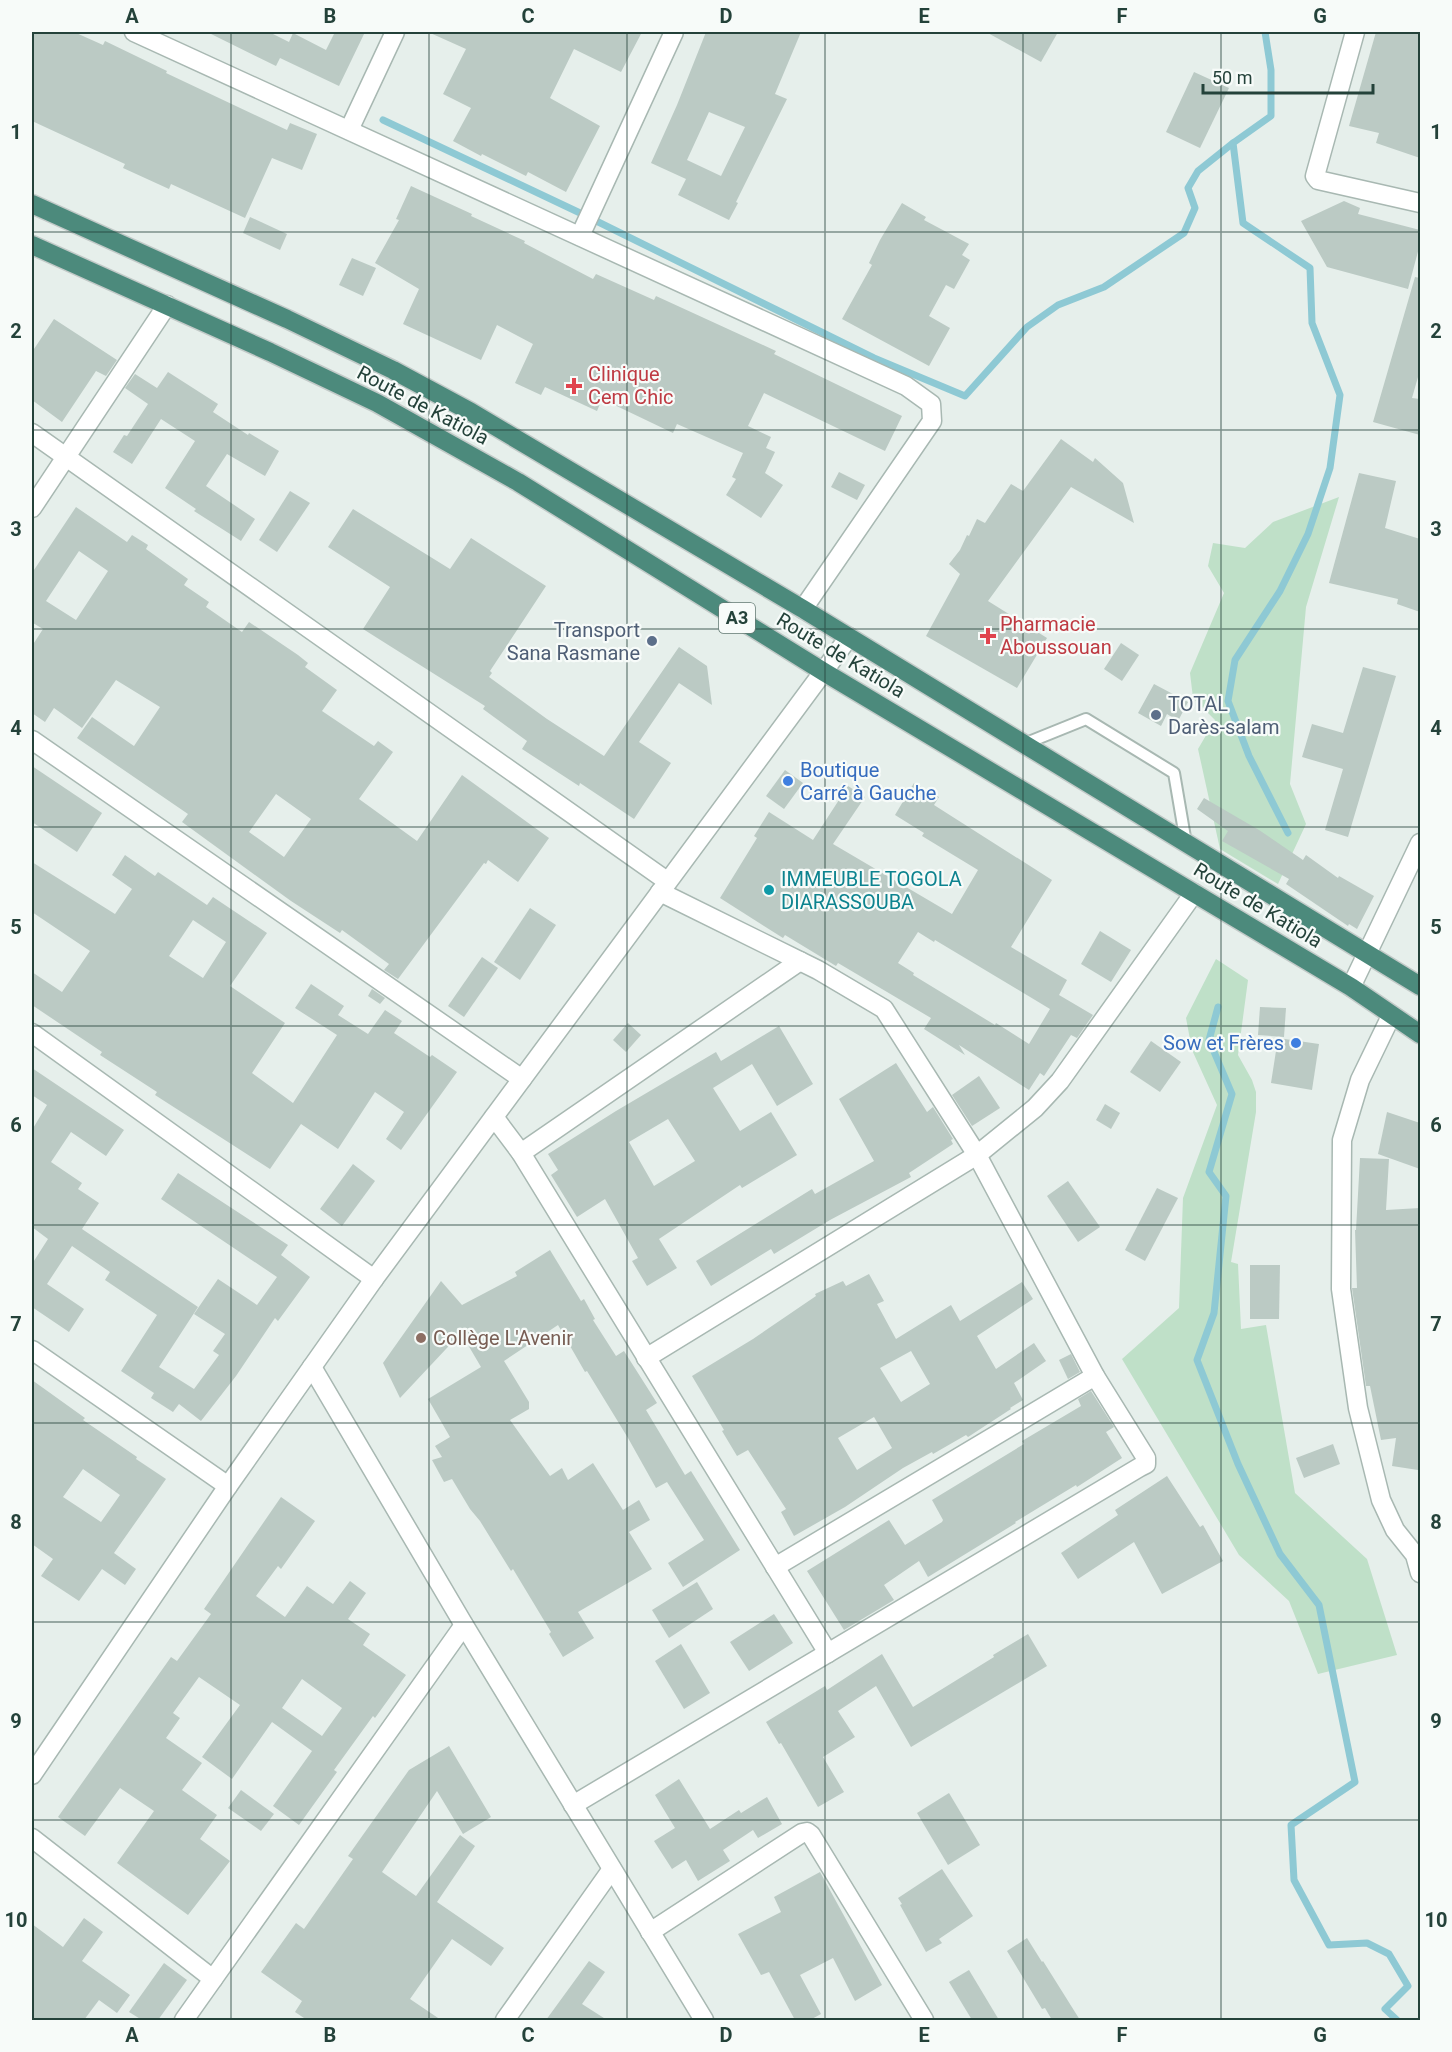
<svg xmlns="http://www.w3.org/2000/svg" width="1452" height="2052" font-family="Roboto,sans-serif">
  <rect width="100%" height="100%" fill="#e6efeb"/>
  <!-- green -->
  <g fill="#bfe0c8">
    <polygon points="1339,497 1306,607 1290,784 1306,824 1278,884 1220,849 1198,749 1215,720 1193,698 1190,673 1224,593 1208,566 1213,543 1245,548 1273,522"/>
    <polygon points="1216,959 1248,980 1238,1055 1252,1080 1256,1092 1256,1112 1231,1262 1238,1264 1241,1329 1266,1325 1295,1493 1367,1559 1397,1655 1318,1674 1289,1601 1239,1555 1122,1359 1179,1308 1183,1198 1217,1105 1192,1050 1186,1018"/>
  </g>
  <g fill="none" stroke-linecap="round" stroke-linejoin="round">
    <!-- stream -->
    <g stroke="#8ec9d4" stroke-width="7">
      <polyline points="1265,32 1271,70 1271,116 1233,143 1243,223 1310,268 1312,323 1340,395 1330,468 1308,534 1280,591 1235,660 1228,701 1249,756 1288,833"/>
      <polyline points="383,120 578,212 874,358 965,396 1027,327 1058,305 1104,287 1184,233 1195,208 1188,188 1198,171 1233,143"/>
      <polyline points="1218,1007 1209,1040 1232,1094 1209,1172 1226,1196 1214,1313 1197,1360 1238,1464 1280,1554 1319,1605 1355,1782 1291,1825 1294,1880 1329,1945 1367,1943 1389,1954 1408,1986 1385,2009 1397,2020"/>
    </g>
  </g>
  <!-- building -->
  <g fill="#bbcac4" fill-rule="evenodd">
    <polygon points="32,32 74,32 103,45 105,41 167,71 166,73 287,130 290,123 317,134 302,170 272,158 245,218 171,184 169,189 123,168 125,164 32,121"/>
    <polygon points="207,32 269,32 289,42 293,33 326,50 335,32 365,32 339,86 280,58 276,66"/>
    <polygon points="428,32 642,32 621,72 574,49 550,98 600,126 566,192 528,172 526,176 482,154 481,156 453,141 471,108 443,94 466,49"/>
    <path d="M706,32h95l-26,62 12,5 -51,103 2,1 -9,17 -51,-25 8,-16 -35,-16 26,-58zM709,112l36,15 -24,49 -34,-16z"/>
    <polygon points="986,32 1058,32 1041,62"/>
    <polygon points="1376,32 1420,32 1420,158 1376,143 1379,133 1349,126"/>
    <polygon points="1194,72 1229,88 1200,148 1166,132"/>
    <polygon points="411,186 472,214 471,216 525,241 524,243 593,279 596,274 654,300 656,296 776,351 774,354 902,416 885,451 764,393 748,426 771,437 766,448 775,452 765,473 783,485 761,518 726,495 736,479 732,477 743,453 677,424 673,433 602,399 597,411 545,387 541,395 515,383 533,344 497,325 481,360 403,324 419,289 375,263 399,220 396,219"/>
    <polygon points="1344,201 1360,208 1358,214 1420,230 1420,244 1408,289 1327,267 1301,221"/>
    <polygon points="902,203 926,217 924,220 969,244 962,255 970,260 954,289 946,285 929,316 950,328 929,366 842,319 872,265 869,263 880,240"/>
    <polygon points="250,217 287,234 280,250 243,233"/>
    <polygon points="352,258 376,268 363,296 339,285"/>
    <polygon points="1415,277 1420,278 1420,370 1412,398 1420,399 1420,435 1373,422"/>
    <polygon points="54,319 117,360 106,376 96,371 62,422 32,400 32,352"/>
    <polygon points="168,372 218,404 213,412 248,435 249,433 279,451 265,476 227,454 206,486 255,519 241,541 194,511 196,509 165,488 195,441 161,419 132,464 113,452 124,435 127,436 148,404 125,388 135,374 157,388"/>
    <polygon points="1061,439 1093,462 1095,458 1123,483 1134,523 1071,487 988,601 1047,638 1017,688 926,636 960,574 949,564 960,550 967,535 969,536 977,519 985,523 1011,484 1023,491"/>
    <polygon points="839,472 865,485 857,500 831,487"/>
    <polygon points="1359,473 1396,481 1385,528 1420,539 1420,612 1397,604 1398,599 1329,583"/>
    <polygon points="290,491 310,503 277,552 259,540"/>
    <path d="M76,507l51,35 5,-7 16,10 -2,4 42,30 -4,6 25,17 -3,5 36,25 7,-10 49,33 10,8 -3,4 32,23 -15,21 52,35 4,-5 15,11 -34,47 58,42 45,-66 87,63 -31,44 -30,-22 -2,4 -2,-1 -86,116 -14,-9 5,-6 -47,-34 -2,3 -49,-32 -109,-79 6,-8 -111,-76 15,-21 42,29 26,-39 -44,-27 -34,48 -28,-20 -9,14 -13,-9v-67l11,-17 -10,-6 -1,1v-51zM79,551l29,20 -32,49 -30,-19zM276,794l35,25 -27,38 -35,-25z"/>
    <polygon points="353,509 450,569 471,538 546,586 490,671 492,673 489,677 547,719 604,756 679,647 707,666 712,705 679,683 639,742 671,763 634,819 580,783 579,786 522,749 527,741 483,709 485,706 363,629 390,587 328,547"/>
    <polygon points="1121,643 1139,655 1122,681 1104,669"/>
    <polygon points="1363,667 1396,676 1348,837 1325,830 1343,769 1302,757 1312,724 1343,733"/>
    <polygon points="1154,684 1188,702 1178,721 1167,714 1161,726 1138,713"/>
    <polygon points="32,766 102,813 77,852 32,822"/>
    <polygon points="785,770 803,783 784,809 766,796"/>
    <path d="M914,783l25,14 -5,8 118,75 -41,67 56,33 -8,15 34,20 -16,23 -6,-3 -27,41 -4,-3 -11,17 -70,-45 6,10 -41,-26 7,-11 -93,-55 -2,3 -51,-31 -2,3 -63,-40 37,-60 -3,-2 15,-24 44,28 35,-54 17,11 -32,47 119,70 26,-44 -56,-34 2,-3 -29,-18zM918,932l16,10 1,-2 115,69 -21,35 -33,-21 -1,2 -82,-50 1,-2 -16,-10z"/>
    <polygon points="1204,798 1259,830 1303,860 1306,855 1338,878 1339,876 1374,896 1357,929 1349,924 1348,926 1286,884 1289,879 1222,841 1228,831 1197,809"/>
    <path d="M125,855l30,21 3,-4 49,33 6,-8 54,36 -37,53 55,37 -33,50 41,30 44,-68 -42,-27 16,-24 33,22 -6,9 30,19 17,-24 17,11 -8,12 36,24 2,-2 25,17 -56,78 -15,-11 18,-27 -29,-20 -37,57 -37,-25 -31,45 -115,-74 2,-3 -57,-37 2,-3 -70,-47v-33l30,20 28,-41 -58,-39v-50l83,52 17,-25 -20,-14zM193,920l33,22 -23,36 -34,-22z"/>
    <polygon points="530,908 556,925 520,980 494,962"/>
    <polygon points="1100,931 1131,950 1111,982 1081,964"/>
    <polygon points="482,957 498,968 464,1017 448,1006"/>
    <polygon points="372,989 385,998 380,1004 368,996"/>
    <polygon points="1260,1007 1286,1008 1284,1037 1258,1035"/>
    <polygon points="628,1023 641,1035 626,1052 613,1040"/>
    <path d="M779,1026l34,58 -36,22 -25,-42 -39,24 27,43 31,-19 26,43 -55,33 -2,-3 -81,54 18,29 -30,18 -15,-25 6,-3 -33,-59 -28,18 -26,-42 7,-5 -10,-16 68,-43 100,-59 5,9zM668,1119l27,42 -41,25 -25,-44z"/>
    <polygon points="1278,1038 1319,1044 1312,1090 1271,1083"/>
    <polygon points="1151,1041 1181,1062 1160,1092 1130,1072"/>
    <polygon points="896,1063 927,1112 933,1107 953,1139 951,1140 953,1144 909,1173 911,1177 830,1220 774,1254 771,1249 711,1286 696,1261 812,1189 815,1194 874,1161 839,1099"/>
    <polygon points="32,1068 124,1130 106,1156 71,1132 51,1162 82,1183 78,1189 99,1203 82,1229 198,1307 159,1367 194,1389 219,1355 213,1351 225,1334 194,1314 218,1279 257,1305 277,1277 161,1199 178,1173 288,1245 281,1255 310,1277 278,1321 275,1318 236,1376 201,1421 179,1404 173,1412 151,1398 154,1393 121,1371 157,1315 105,1280 110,1272 72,1246 47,1284 84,1309 69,1332 32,1307 32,1264 48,1239 32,1227 32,1130 47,1105 32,1095"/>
    <polygon points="979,1076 1000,1108 972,1126 952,1095"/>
    <polygon points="1105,1104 1120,1113 1111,1129 1096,1120"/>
    <polygon points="1387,1112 1420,1123 1420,1169 1378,1154"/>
    <polygon points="1360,1158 1389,1159 1386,1210 1420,1208 1420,1451 1418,1470 1392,1466 1396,1438 1381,1440 1370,1386 1366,1386 1352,1288 1357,1288 1355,1230 1356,1230"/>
    <polygon points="353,1164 375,1181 342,1226 320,1209"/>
    <polygon points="1068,1181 1100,1227 1078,1242 1047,1196"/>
    <polygon points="1157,1188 1178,1198 1145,1261 1125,1250"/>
    <polygon points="550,1250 581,1301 584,1299 595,1319 593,1320 616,1356 624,1351 657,1403 646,1410 685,1475 691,1471 740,1550 683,1587 668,1563 704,1540 667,1482 656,1488 628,1438 587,1371 585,1372 558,1325 504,1361 529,1402 529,1409 510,1420 550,1476 562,1468 568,1480 593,1463 623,1510 639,1500 650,1520 629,1532 652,1569 578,1612 594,1638 563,1657 549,1634 551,1632 513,1569 511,1571 480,1521 470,1509 452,1479 444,1482 432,1460 442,1457 435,1446 450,1437 428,1399 481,1367 461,1333 400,1398 383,1363 441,1281 462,1305 517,1276 515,1272"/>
    <polygon points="1250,1265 1280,1265 1279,1319 1250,1319"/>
    <path d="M869,1274l15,27 -7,3 19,35 55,-34 9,16 62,-39 11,17 -56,37 19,33 38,-26 12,18 -32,22 9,17 -13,8 1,1 -43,28 -2,-2 -33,19 -1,-2 -29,16 -58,39 -51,29 -13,-24 5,-3 -38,-59 -11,6 -15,-25 2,-1 -32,-54 61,-37 63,-43 -1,-2 28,-13 3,5zM911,1351l19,33 -29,18 -21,-34zM874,1417l18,31 -35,22 -19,-32z"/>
    <polygon points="1071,1354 1080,1372 1068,1379 1059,1360"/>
    <path d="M32,1380l53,38 -2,2 54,37 -1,2 30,20 -52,74 22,16 -11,16 -23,-16 -23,32 -38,-25 12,-17 -21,-15zM83,1469l37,26 -19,27 -38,-25z"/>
    <polygon points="1091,1391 1114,1427 1106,1432 1122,1458 1077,1487 1076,1485 1015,1522 1016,1523 928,1577 919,1561 884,1585 894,1600 844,1630 807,1571 889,1520 905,1545 942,1522 943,1520 932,1500 1024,1444 1022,1441 1081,1406 1078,1399"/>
    <polygon points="1333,1444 1340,1464 1304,1478 1296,1458"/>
    <polygon points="1167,1476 1200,1527 1203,1525 1223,1561 1162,1594 1134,1542 1078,1579 1061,1553 1118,1515 1115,1510"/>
    <path d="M281,1497l34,24 -34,48 -3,-3 -22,30 29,21 22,-31 26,18 17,-23 16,12 -18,26 22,15 -7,11 43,30 -31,43 -2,-2 -39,54 3,2 -38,53 -26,-19 39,-55 -40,-29 -40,57 -30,-22 38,-52 -41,-28 -26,36 7,5 -14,20 36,25 -20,27 35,25 -17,24 30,22 -42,54 -71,-52 37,-52 -34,-23 -35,48 -27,-19 113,-160 6,4 34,-47 -7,-5zM302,1679l40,29 -20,28 -40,-28z"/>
    <polygon points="697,1582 713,1609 669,1638 652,1610"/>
    <polygon points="774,1614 793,1643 749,1671 730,1642"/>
    <polygon points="1028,1634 1047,1666 911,1747 876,1686 838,1711 855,1737 823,1757 844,1792 818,1807 781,1743 779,1744 766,1722 825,1686 827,1690 882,1654 913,1707 994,1657 993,1655"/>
    <polygon points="681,1644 710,1693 684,1709 655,1661"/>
    <polygon points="449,1746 491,1817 463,1834 437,1791 382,1872 416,1896 460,1835 475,1846 437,1902 504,1948 491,1966 452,1939 410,1999 441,2020 307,2020 295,2012 302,2001 261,1972 296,1923 304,1929 353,1859 348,1856 409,1770"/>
    <polygon points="679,1779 710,1829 739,1810 741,1813 767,1797 782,1824 758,1838 753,1830 723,1850 730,1861 698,1881 686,1860 672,1869 654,1841 675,1828 655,1795"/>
    <polygon points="241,1790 274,1814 261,1831 228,1808"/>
    <polygon points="949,1793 980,1845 948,1865 917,1813"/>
    <polygon points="942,1869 973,1916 939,1939 942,1943 926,1952 900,1905 902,1904 898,1898"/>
    <polygon points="820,1872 882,1985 855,2001 833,1958 800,1975 821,2014 810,2020 795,2020 769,1972 761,1975 738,1934 781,1912 774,1897"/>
    <polygon points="84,1918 103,1932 82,1961 130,1995 117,2013 99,2000 84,2020 32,2020 32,1924 63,1947"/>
    <polygon points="1027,1938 1042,1962 1043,1961 1080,2020 1052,2020 1045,2008 1042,2009 1007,1951"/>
    <polygon points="589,1961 605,1972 582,2004 607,2020 546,2020"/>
    <polygon points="164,1963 187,1980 158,2020 142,2020 129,2012"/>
    <polygon points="969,1970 999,2020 972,2020 949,1982"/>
  </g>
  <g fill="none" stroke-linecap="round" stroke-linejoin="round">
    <defs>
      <polyline id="service" points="1024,744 1086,719 1174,773 1186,843"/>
      <g id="minor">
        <polyline points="134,32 906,386 931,404 932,421 803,609"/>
        <polyline points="1355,32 1315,176 1318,180 1420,203"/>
        <polyline points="349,130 395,32"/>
        <polyline points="580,236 674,32"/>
        <polyline points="32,433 667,881"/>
        <polyline points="32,508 167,305"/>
        <polyline points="32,740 522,1079"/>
        <polyline points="1351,987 1420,843"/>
        <polyline points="1391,1016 1360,1080 1342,1140 1341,1289 1358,1408 1381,1500 1395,1530 1415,1555 1420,1573"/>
        <polyline points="32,1033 374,1279"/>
        <polyline points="494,1117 521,1153 828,1653"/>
        <polyline points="521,1153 800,961"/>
        <polyline points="32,1350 228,1486"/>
        <polyline points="646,1358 977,1155 1035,1108 1060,1081 1194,893"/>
        <polyline points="312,1367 464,1625 704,2020"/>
        <polyline points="775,1567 1095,1376"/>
        <polyline points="573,1805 1140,1467 1146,1464 1146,1458 1095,1376 977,1155 884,1009 818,970 660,892"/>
        <polyline points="32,1838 213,1979"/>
        <polyline points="650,1932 802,1833 807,1832 811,1835 924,2020"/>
        <polyline points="184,2020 464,1625"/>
        <polyline points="505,2020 612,1869"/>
      </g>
      <polyline id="tertiary" points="32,1775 228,1486 374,1279 849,637"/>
      <g id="trunk">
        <polyline points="32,204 287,319 393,370 471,412 803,609 1420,986"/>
        <polyline points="32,245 270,352 377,403 518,482 824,672 1351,987 1420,1034"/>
      </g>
    </defs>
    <!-- service casing -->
    <use href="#service" stroke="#a8b8b2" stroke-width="14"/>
    <!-- minor casing -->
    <use href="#minor" stroke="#a8b8b2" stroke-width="21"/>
    <!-- tertiary casing -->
    <use href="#tertiary" stroke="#a8b8b2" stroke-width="21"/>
    <!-- trunk casing -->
    <use href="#trunk" stroke="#c2cac8" stroke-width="21"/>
    <!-- service -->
    <use href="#service" stroke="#fff" stroke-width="10"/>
    <!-- minor -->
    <use href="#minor" stroke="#fff" stroke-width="18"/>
    <!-- tertiary -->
    <use href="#tertiary" stroke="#fff" stroke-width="18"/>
    <!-- trunk -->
    <use href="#trunk" stroke="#4c8a7c" stroke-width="18"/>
  </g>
  <!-- grid -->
  <path fill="none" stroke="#24423a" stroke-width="1.5" stroke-opacity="0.55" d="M231,32v1988M429,32v1988M627,32v1988M825,32v1988M1023,32v1988M1221,32v1988M32,232h1388M32,430h1388M32,629h1388M32,827h1388M32,1026h1388M32,1225h1388M32,1423h1388M32,1622h1388M32,1820h1388"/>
  <!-- markers -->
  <g fill="#e0444e" stroke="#f7fbf9" stroke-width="2">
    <path d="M571 377h6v6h6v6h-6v6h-6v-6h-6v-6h6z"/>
    <path d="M985 627h6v6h6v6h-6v6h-6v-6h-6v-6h6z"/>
  </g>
  <g fill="#5c6f8a" stroke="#f7fbf9" stroke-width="2">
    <circle cx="652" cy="641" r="6"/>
    <circle cx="1156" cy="715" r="6"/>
  </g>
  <g fill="#3f7fe0" stroke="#f7fbf9" stroke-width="2">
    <circle cx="788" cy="781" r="6"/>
    <circle cx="1296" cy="1043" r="6"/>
  </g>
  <circle fill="#0f9aa8" stroke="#f7fbf9" stroke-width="2" cx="769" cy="890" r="6"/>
  <circle fill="#8d6e63" stroke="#f7fbf9" stroke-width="2" cx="421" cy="1338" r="6"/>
  <g text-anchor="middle" stroke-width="4.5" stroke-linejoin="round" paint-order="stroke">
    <!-- shield labels -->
    <rect fill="#f7fbf9" stroke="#637a73" stroke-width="1.5" x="719" y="603" width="36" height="30" rx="4.5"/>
    <g font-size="18" font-weight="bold" fill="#24423a">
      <text x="737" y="624">A3</text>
    </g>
    <!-- health labels -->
    <g font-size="20" fill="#be3a42" stroke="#f7fbf9" text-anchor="start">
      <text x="588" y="381">Clinique<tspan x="588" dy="23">Cem Chic</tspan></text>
      <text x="1000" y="631">Pharmacie<tspan x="1000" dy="23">Aboussouan</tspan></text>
    </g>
    <!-- street labels -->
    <g font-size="20" fill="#24423a" stroke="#f7fbf9">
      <text transform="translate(423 405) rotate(28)" y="7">Route de Katiola</text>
      <text transform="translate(841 655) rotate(31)" y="7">Route de Katiola</text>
      <text transform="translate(1258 905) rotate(31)" y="7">Route de Katiola</text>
    </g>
    <!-- service labels -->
    <g font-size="20" fill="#4e5e75" stroke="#f7fbf9" text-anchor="end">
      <text x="640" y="637">Transport<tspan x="640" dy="23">Sana Rasmane</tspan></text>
      <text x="1168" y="711" text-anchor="start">TOTAL<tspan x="1168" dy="23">Darès-salam</tspan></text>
    </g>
    <!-- shop labels -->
    <g font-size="20" fill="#366cbe" stroke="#f7fbf9" text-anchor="start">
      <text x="800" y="777">Boutique<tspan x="800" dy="23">Carré à Gauche</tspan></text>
      <text x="1284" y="1050" text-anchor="end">Sow et Frères</text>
    </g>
    <!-- culture labels -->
    <g font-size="20" fill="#0d838f" stroke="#f7fbf9" text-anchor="start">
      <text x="781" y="886">IMMEUBLE TOGOLA<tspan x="781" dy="23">DIARASSOUBA</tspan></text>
    </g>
    <!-- education labels -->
    <g font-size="20" fill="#785e54" stroke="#f7fbf9" text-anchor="start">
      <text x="433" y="1345">Collège L'Avenir</text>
    </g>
  </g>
  <!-- border -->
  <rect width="1452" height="2052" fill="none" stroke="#f7fbf9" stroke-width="66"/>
  <!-- scale -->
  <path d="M1203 84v9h170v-9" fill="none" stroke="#24423a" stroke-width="3"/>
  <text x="1212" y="84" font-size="18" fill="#24423a" stroke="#f7fbf9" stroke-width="4.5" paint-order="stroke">50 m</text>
  <rect x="33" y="33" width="1386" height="1986" fill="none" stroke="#24423a" stroke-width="2"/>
  <g font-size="20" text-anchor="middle" font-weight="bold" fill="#24423a">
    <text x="132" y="23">A</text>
    <text x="330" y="23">B</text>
    <text x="528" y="23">C</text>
    <text x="726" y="23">D</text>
    <text x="924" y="23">E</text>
    <text x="1122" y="23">F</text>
    <text x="1320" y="23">G</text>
    <text x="16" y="139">1</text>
    <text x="1436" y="139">1</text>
    <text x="16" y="338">2</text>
    <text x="1436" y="338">2</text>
    <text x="16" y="536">3</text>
    <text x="1436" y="536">3</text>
    <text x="16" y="735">4</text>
    <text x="1436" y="735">4</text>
    <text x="16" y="934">5</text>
    <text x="1436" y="934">5</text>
    <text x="16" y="1132">6</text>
    <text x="1436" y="1132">6</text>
    <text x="16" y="1331">7</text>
    <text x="1436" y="1331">7</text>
    <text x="16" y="1529">8</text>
    <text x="1436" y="1529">8</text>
    <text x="16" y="1728">9</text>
    <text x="1436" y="1728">9</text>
    <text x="16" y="1927">10</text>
    <text x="1436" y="1927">10</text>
    <text x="132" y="2042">A</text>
    <text x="330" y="2042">B</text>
    <text x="528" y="2042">C</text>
    <text x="726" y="2042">D</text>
    <text x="924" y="2042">E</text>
    <text x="1122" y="2042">F</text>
    <text x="1320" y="2042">G</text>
  </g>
</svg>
